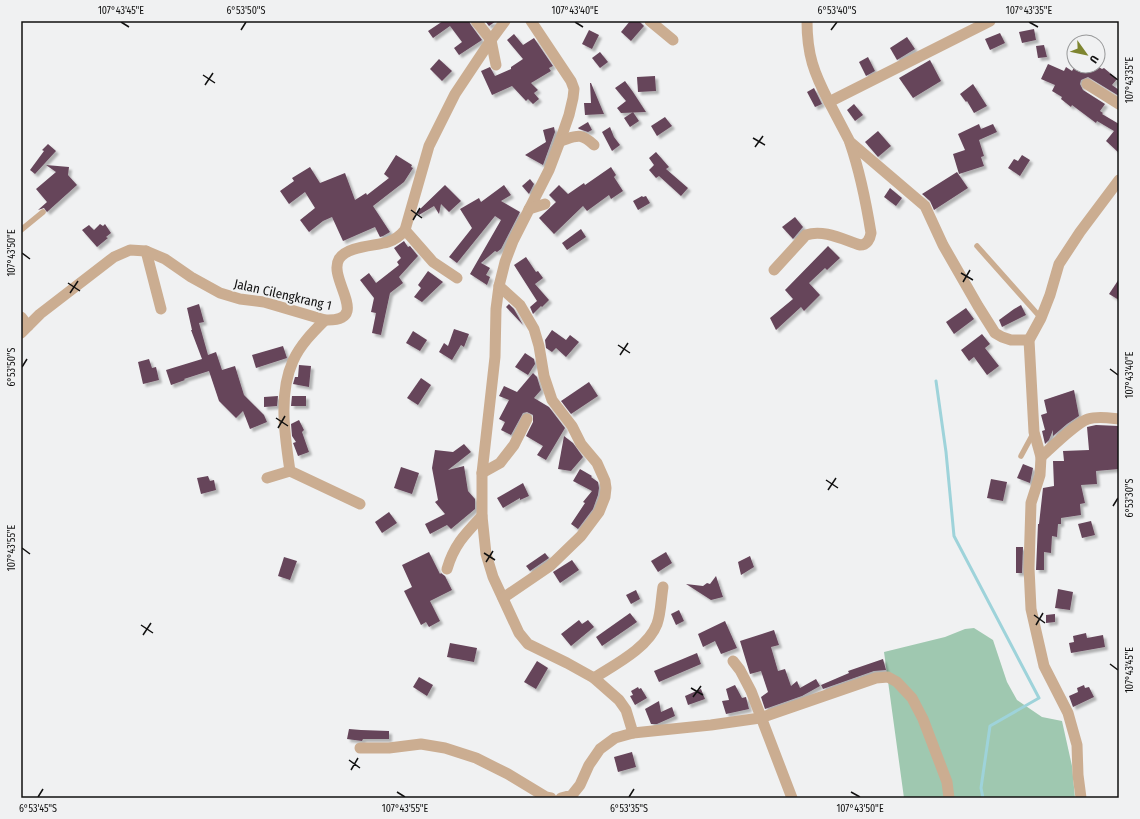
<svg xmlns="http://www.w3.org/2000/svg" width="1140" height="819" font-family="'Fira Sans Condensed',sans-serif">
  <defs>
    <filter id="shadow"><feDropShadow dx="3" dy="3" stdDeviation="1" flood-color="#0004"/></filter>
  </defs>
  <rect width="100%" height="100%" fill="#f0f1f2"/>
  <!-- forest -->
  <polygon fill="#9fc8b0" points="974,628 993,640 1007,682 1017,700 1042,717 1062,721 1072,766 1075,798 904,798 884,652 945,637 965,629"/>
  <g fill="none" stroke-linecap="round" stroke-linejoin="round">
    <!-- stream -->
    <polyline stroke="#9ed3da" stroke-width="3" points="936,381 946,452 954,536 1039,698 990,726 981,788 983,798"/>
  </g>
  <!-- building -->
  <g fill="#66455a" filter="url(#shadow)">
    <polygon points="443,21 469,21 471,25 482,40 459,55 454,48 462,42 450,26 433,38 428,31"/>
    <polygon points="485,21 496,21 489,26"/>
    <polygon points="630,21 639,21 644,26 631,41 621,32"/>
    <polygon points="1034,29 1036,40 1022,43 1019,32"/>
    <polygon points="589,30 599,35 592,49 582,44"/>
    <polygon points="1000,33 1005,43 990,50 985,39"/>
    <polygon points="514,34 523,45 534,38 553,66 549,68 551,71 531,83 538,90 534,93 539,99 533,104 528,99 526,101 512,86 492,95 481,71 490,67 495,76 511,69 511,67 523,59 507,40"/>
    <polygon points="907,37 915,49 897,60 890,48"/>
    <polygon points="1044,45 1047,57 1038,58 1036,46"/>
    <polygon points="600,52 608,62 600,68 592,58"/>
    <polygon points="868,57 875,71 866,76 859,62"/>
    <polygon points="439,59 452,71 442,81 430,69"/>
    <polygon points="930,60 941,81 913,98 899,78"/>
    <polygon points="1048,64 1064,71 1066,67 1072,71 1075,66 1097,66 1102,69 1104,68 1117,79 1112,85 1119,90 1119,96 1088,77 1081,80 1080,84 1083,90 1105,104 1100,111 1103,113 1102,114 1119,124 1119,153 1106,141 1114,131 1097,121 1096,123 1072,105 1071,107 1061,99 1062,97 1052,91 1055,85 1041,79"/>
    <polygon points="655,76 656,91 638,92 637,77"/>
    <polygon points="625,81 633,92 646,112 621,113 617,108 626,101 615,88"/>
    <polygon points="590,83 591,83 604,114 585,115 584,103 591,103"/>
    <polygon points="973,84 987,106 974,113 967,101 966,102 960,94"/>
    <polygon points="814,88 822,104 815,107 807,92"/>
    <polygon points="854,104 863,115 855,121 847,110"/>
    <polygon points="633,112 639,121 630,127 624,118"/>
    <polygon points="665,117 672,126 657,136 651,126"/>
    <polygon points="588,122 592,130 588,132 579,129 578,128"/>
    <polygon points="979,124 981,129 993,124 997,132 979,140 984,156 981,157 984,166 959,174 953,154 965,150 958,134"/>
    <polygon points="554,127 555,132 543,165 525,155 546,142 543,130"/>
    <polygon points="610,127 614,137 620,145 612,151 602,132"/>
    <polygon points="878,131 891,146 878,157 865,142"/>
    <polygon points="48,144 56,151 35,174 30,170 44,151 42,150"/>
    <polygon points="656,152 669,167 666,169 688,188 681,196 659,176 656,178 649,170 654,165 649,158"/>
    <polygon points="396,155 412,165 411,167 413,168 404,182 373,206 390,232 383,236 380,237 375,227 343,241 332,217 323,221 309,232 300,220 315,208 305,192 289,204 280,191 294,181 292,178 310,167 320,183 345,173 355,200 366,193 367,195 389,178 384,174"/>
    <polygon points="1022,155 1030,160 1020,176 1008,168 1014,159 1018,161"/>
    <polygon points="46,165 69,167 68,175 77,185 47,212 44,208 38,210 47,202 36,189 56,172"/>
    <polygon points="611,167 616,175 614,177 623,191 611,199 609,195 587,211 583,206 554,234 539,218 556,202 549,195 559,185 568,194 584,183 585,185"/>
    <polygon points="957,172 968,188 934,210 930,201 922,194"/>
    <polygon points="530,179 534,184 529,194 522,186"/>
    <polygon points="445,185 461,201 449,212 441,204 439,214 434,206 419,215 417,212"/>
    <polygon points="504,185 511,195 501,201 520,212 501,249 497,252 495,251 481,263 490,268 486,275 490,277 487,285 470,274 501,220 495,216 457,263 449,257 472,228 460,209 479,198 481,202"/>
    <polygon points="890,188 902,198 896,206 884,197"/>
    <polygon points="642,196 643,197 646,196 650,203 638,210 633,201"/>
    <polygon points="795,217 803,227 793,239 782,227"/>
    <polygon points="100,224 103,226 105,224 111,233 106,237 108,238 97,247 82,230 89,225 94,230"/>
    <polygon points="581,229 586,237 567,250 562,243"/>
    <polygon points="404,241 408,247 410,246 418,256 399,277 403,283 390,293 381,335 372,333 376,313 371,312 374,298 360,280 369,273 376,283 399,265 397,262 401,258 394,248"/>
    <polygon points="828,246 840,258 827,270 825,268 809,283 820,295 804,311 801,307 776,330 770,318 793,299 785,290"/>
    <polygon points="526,257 536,272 538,271 543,278 535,284 549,300 542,307 541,306 533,314 530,307 537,301 514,265"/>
    <polygon points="428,271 443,282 422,302 414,297 421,288 418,285"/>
    <polygon points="1119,279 1119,300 1109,294"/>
    <polygon points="199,304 204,322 199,323 208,355 216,352 222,370 235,366 244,395 264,415 267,422 250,429 243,411 236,418 219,401 209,371 184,379 185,380 171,385 166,370 202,359 191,330 192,330 187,308"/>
    <polygon points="509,304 514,309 523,325 506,307"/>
    <polygon points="1021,305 1026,315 1002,327 999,320 1014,309"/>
    <polygon points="966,308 974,319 954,334 946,322"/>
    <polygon points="454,329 469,334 464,347 461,345 452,360 439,352 444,343 448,346"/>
    <polygon points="552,330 566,340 570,335 579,342 566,357 556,348 552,352 546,348 545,340"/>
    <polygon points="413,331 427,340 420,351 406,343"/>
    <polygon points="982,334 990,344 985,348 999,366 987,375 974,357 969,361 961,350"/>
    <polygon points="283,346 287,358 256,368 252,355"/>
    <polygon points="525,353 534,359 535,364 528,375 515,367"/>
    <polygon points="149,359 152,368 156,367 159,380 143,384 138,362"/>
    <polygon points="299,365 311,366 309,387 293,384 295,377 298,377"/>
    <polygon points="533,373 537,377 541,390 534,398 549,407 565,428 546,460 537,455 543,446 526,436 533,422 533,415 527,412 523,413 511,435 501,430 505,422 499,419 509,400 499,396 504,386 517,392"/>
    <polygon points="421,378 431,385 418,405 407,398"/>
    <polygon points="589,382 598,396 571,414 561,401"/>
    <polygon points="1074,390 1079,416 1067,424 1053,436 1053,430 1049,440 1045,444 1042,431 1045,430 1041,415 1047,413 1044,400"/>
    <polygon points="278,396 277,406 264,407 264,397"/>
    <polygon points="292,396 306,396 306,406 291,406"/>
    <polygon points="299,420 304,430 302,432 309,452 298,456 293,443 296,442 292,436 291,424"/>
    <polygon points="1096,425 1119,426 1119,469 1096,471 1097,484 1081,485 1085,503 1080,504 1081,515 1061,518 1061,524 1058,524 1057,537 1052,536 1051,553 1044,552 1044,570 1036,570 1038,524 1039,524 1043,488 1054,486 1053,461 1064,461 1063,451 1089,450 1087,427"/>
    <polygon points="564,436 573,443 583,457 571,471 558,469"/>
    <polygon points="464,444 471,452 448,470 464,466 468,491 475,499 475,509 451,529 447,525 430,534 425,524 445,514 435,502 438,500 432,468 435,450 453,452"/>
    <polygon points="1023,464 1033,468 1030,483 1017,478"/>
    <polygon points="401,467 419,473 412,494 394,488"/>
    <polygon points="580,469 592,476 591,477 598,482 599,488 598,495 593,509 578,529 571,524 585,503 583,502 592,491 573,481"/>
    <polygon points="208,476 210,481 214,480 216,490 201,494 197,478"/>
    <polygon points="991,479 1007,482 1003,501 987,498"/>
    <polygon points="523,483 529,496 520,500 520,498 503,508 497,498"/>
    <polygon points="389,512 397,523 382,533 375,522"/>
    <polygon points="1091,521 1095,535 1082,538 1078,524"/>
    <polygon points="1016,547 1023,547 1022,573 1016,573"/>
    <polygon points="429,552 440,574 441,573 445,576 452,590 430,601 440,621 429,627 426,622 421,625 404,591 412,587 402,565"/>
    <polygon points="666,552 672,563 658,572 651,561"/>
    <polygon points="545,553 549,558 530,571 526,566"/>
    <polygon points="750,556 754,567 741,575 738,562"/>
    <polygon points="284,557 297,561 290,580 278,576"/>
    <polygon points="572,560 579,570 560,583 553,572"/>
    <polygon points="716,576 723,597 711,600 686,584 703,586 707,583 710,584"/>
    <polygon points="1058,589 1073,592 1070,610 1055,608"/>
    <polygon points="636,590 640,599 631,604 626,595"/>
    <polygon points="679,610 684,621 676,625 671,614"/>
    <polygon points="630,613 637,622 602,646 596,637"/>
    <polygon points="1055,614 1055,622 1046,623 1046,615"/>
    <polygon points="579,620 582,624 588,620 594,627 571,646 561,634"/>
    <polygon points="725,621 737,648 721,654 715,641 703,647 698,634"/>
    <polygon points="774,630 779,645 771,647 778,671 785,669 791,686 797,681 800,688 816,679 820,686 802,696 765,709 761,697 768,692 761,671 750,674 740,641"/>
    <polygon points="1086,633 1087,638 1103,635 1105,647 1071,653 1069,643 1074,642 1073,636"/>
    <polygon points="450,643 477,648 474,662 447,657"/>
    <polygon points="697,653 701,664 659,682 654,671"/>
    <polygon points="883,659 886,670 874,671 823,689 821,685 849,673 848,671"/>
    <polygon points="537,661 548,668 536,689 524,682"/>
    <polygon points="419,677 433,685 427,696 413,687"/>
    <polygon points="735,685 742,698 746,697 749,709 726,714 722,701 729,700 726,689"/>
    <polygon points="1084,685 1085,688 1089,687 1094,697 1073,707 1069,696 1078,692 1077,688"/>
    <polygon points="638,687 639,689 641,688 647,698 635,705 630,696 633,695 631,691"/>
    <polygon points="701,689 705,699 688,705 685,696"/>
    <polygon points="659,701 661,712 672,707 675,716 657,724 651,724 645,709"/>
    <polygon points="349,729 361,730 389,731 389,739 363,739 362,741 347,739"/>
    <polygon points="632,752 636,767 618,772 614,757"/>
  </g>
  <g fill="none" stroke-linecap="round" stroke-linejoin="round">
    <!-- service -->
    <g stroke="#cbad91" stroke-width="5.5">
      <polyline points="21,230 43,212"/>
      <polyline points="977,246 1041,318"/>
      <polyline points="1021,456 1034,432"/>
    </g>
    <!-- minor -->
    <g stroke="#cbad91" stroke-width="11">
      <polyline points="476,21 491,40 496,65"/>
      <polyline points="531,21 571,81 574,89 573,98 569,115 560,141 549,170 513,241 505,262 499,286 496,309 495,357 482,473 482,516 486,554 493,577 519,633 528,644 567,663 594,678 619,700 626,710 633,733"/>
      <polyline points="650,21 673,40"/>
      <path d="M807,21c0,34 7,52 22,81"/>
      <polyline points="990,21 829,102 850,142 925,206 943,245 978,306 995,333 1002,337 1011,340 1029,340"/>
      <polyline points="1087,84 1119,104"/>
      <path d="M560,141c17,-5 20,-9 34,4"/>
      <polyline points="529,209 545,204"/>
      <polyline points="405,230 433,262 457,278"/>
      <polyline points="146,251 161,309"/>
      <path d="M774,270l32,-35c17,-6 36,4 54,10 7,0 10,-6 11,-12 -5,-31 -11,-61 -21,-90"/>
      <polyline points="499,286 520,305 534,329 539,346 544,376 552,400 572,426 581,444 597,463 605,481 606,488 605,497 599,512 581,536 550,566 503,598"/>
      <polyline points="21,317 28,326"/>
      <path d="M325,320c-12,12 -25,25 -32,41 -15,33 -8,76 -3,110l70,33"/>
      <path d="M21,333l19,-19 74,-57 16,-7 16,1 19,8 26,18 29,16 20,6 24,3 61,18c48,2 2,-41 14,-61 8,-13 36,-13 49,-17 6,-2 13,-7 17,-12l24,-84 26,-52 36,-54 14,-19"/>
      <path d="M1041,457c11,-10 35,-34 47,-38 10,-3 21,-1 31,0"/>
      <polyline points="482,473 500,463 514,445 527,419"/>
      <polyline points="267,478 290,471"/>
      <path d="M447,569c7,-24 18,-35 35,-53"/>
      <polyline points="733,661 740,670 751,691 792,798"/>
      <path d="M594,678c20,-13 54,-30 63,-54 4,-11 4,-25 6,-37"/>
      <polyline points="360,748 389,748 421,744 445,748 476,758 508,774 546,797 551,798"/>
      <polyline points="561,798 572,795 580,785 589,765 600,749 615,738 633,733 711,725 760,718 876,678 888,677 897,682 912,698 923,719 947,782 949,798"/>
      <polyline points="1081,798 1078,775 1077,745 1068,713 1044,666 1031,609 1029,568 1031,503 1040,475 1041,457 1034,432 1029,340 1041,318 1050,295 1059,264 1080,232 1119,180"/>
    </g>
  </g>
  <!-- ticks -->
  <path fill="none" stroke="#101010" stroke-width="1.5" d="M121,22l8,5M575,22l8,5M1029,22l9,5M241,30l5,-8M831,30l6,-8M1110,74l8,6M203,75l12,8M205,85l8,-12M753,138l12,7M755,147l8,-11M411,210l11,8M413,220l7,-12M22,253l8,6M961,273l12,7M963,282l7,-12M68,283l12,8M70,293l8,-12M618,345l12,8M620,355l8,-12M22,367l5,-8M1110,369l8,6M276,418l12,8M278,428l7,-12M826,480l12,8M828,490l8,-12M1113,506l5,-8M22,548l8,6M484,553l11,7M486,562l7,-11M1034,615l11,8M141,625l12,8M1036,625l7,-12M143,635l8,-12M1110,664l8,6M691,688l12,7M693,697l8,-11M349,760l11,8M351,770l7,-12M397,792l8,5M851,792l9,5M38,797l5,-8M629,797l5,-8"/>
  <g text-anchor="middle" stroke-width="4" stroke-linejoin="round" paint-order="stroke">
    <!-- street labels -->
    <g font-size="13" fill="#101010" stroke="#f0f1f2">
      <text transform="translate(283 294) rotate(13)" y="5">Jalan Cilengkrang 1</text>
    </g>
  </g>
  <!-- border -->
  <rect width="1140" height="819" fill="none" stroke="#f0f1f2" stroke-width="44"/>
  <!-- north arrow -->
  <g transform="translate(1086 54) rotate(123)"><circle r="19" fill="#f0f1f2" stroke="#969798"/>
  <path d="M0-3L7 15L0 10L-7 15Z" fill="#7e8530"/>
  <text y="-6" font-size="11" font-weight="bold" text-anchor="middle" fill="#101010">U</text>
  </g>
  <rect x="22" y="22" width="1096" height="775" fill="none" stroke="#101010" stroke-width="1.5"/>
  <g font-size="10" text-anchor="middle" fill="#101010">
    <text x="121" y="14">107°43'45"E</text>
    <text x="246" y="14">6°53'50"S</text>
    <text x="575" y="14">107°43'40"E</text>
    <text x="837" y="14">6°53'40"S</text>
    <text x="1029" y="14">107°43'35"E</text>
    <text transform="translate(1129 80) rotate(-90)" y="4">107°43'35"E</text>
    <text transform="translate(11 253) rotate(-90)" y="4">107°43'50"E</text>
    <text transform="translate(11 367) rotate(-90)" y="4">6°53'50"S</text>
    <text transform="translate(1129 375) rotate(-90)" y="4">107°43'40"E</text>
    <text transform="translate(1129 498) rotate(-90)" y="4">6°53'30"S</text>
    <text transform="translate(11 548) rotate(-90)" y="4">107°43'55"E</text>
    <text transform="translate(1129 670) rotate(-90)" y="4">107°43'45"E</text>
    <text x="38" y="812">6°53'45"S</text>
    <text x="405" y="812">107°43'55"E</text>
    <text x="629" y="812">6°53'35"S</text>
    <text x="860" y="812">107°43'50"E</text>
  </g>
</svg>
